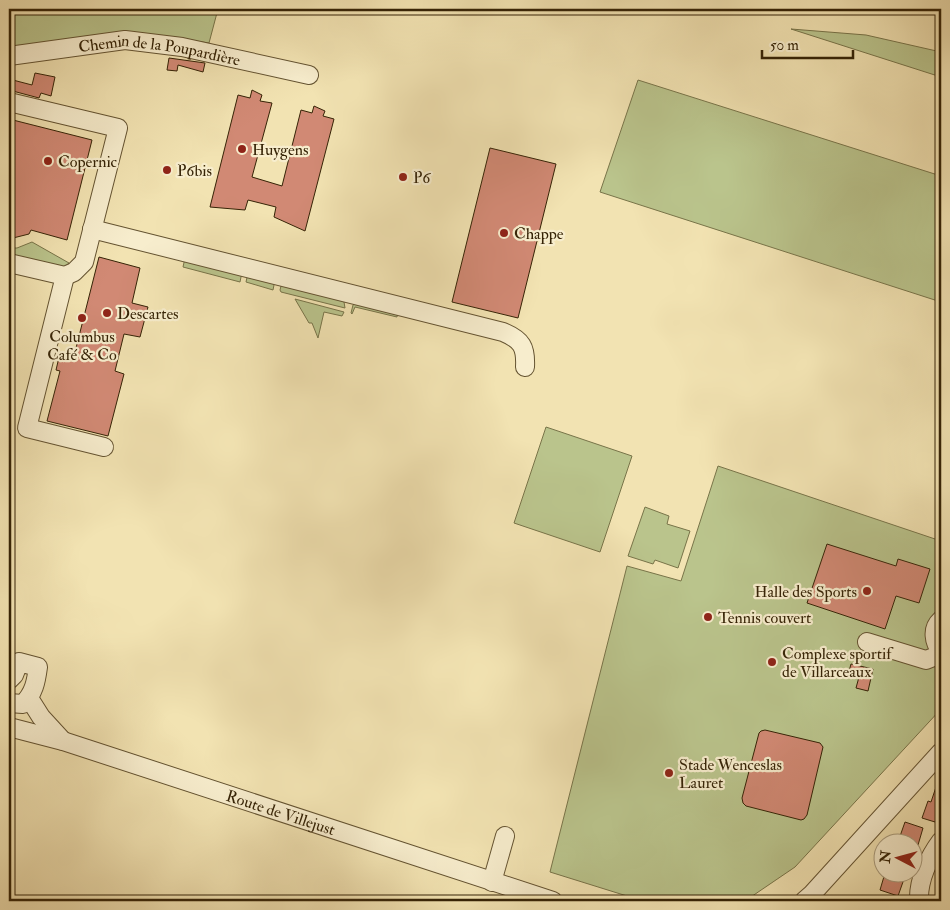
<svg xmlns="http://www.w3.org/2000/svg" width="950" height="910" font-family="'IM FELL Double Pica',serif">
  <rect width="100%" height="100%" fill="#f2e3b2"/>
  <filter id="stains"><feTurbulence type="fractalNoise" baseFrequency=".004" numOctaves="4"/><feColorMatrix values="0 0 0 0 .2 0 0 0 0 .09 0 0 0 0 .02 0 0 0 .5 -.17"/></filter>
  <radialGradient id="worn" r=".72"><stop offset=".6" stop-color="#630" stop-opacity="0"/><stop offset="1" stop-color="#630" stop-opacity=".3"/></radialGradient>
  <!-- green -->
  <g fill="#bac48c" stroke="#787449">
    <polygon points="9,9 218,9 209,43 162,36 9,52"/>
    <polygon points="791,29 866,35 941,52 941,77"/>
    <polygon points="638,80 941,176 941,302 600,192"/>
    <polygon points="32,242 69,263 62,269 9,256 9,248 17,248"/>
    <polygon points="185,258 242,272 240,282 183,267"/>
    <polygon points="248,273 275,280 273,290 246,282"/>
    <polygon points="282,282 343,296 345,308 281,292 280,290"/>
    <polygon points="295,299 344,312 342,316 324,312 318,338 312,323 309,323"/>
    <polygon points="358,301 398,311 397,317 355,307 352,314 351,313 353,305"/>
    <polygon points="546,427 632,456 600,552 514,523"/>
    <polygon points="718,466 941,541 941,709 795,867 745,901 643,901 550,872 627,566 681,581"/>
    <polygon points="645,507 669,516 667,524 690,531 678,568 655,560 653,564 628,556"/>
  </g>
  <!-- building -->
  <g fill="#d18974" stroke="#352306">
    <polygon points="169,58 205,63 203,72 178,65 177,71 167,70"/>
    <polygon points="35,73 55,77 51,96 41,93 39,98 9,90 9,79 32,85"/>
    <polygon points="252,90 262,95 260,101 272,103 252,177 282,186 301,110 312,113 314,106 325,111 323,116 334,119 305,231 274,217 276,207 248,200 245,210 210,207 238,95 250,98"/>
    <polygon points="9,119 92,140 67,240 31,230 29,234 9,239"/>
    <polygon points="490,148 556,164 518,318 452,302"/>
    <polygon points="99,257 140,268 132,303 148,307 140,337 124,334 115,371 124,374 108,436 47,421 60,371 56,370 60,353 74,356"/>
    <polygon points="827,544 896,566 898,559 930,569 919,603 896,596 885,629 807,603"/>
    <polygon points="851,664 873,669 868,691 856,688 859,677 848,675"/>
    <polygon points="765,730 820,743 823,747 807,815 804,819 801,820 746,806 743,803 742,798 759,733 761,731"/>
    <polygon points="939,778 941,778 941,811 939,810 935,822 922,818 928,801 931,802"/>
    <polygon points="905,822 923,828 918,845 899,839"/>
    <polygon points="885,873 904,879 898,896 880,890"/>
  </g>
  <g fill="none" stroke-linecap="round" stroke-linejoin="round">
    <defs>
      <g id="minor">
        <path id="s1" d="M9,56l116,-16 57,7 127,28"/>
        <polyline points="9,102 118,128 84,262 74,272 65,276 9,263"/>
        <path d="M92,229l411,103c19,8 23,15 22,35"/>
        <polyline points="65,276 27,428 104,447"/>
        <path d="M941,620c-10,9 -7,22 0,32"/>
        <polyline points="867,642 926,660 941,654"/>
        <path d="M9,680l5,-5 5,-13 19,5c-2,15 -4,26 -15,37l-14,-1"/>
        <polyline points="29,698 41,717 63,741"/>
        <path id="s2" d="M9,727l54,14 490,160"/>
        <polyline points="492,882 505,836"/>
        <polyline points="804,901 812,894 941,752"/>
        <path d="M919,901c-1,-21 10,-44 22,-60"/>
      </g>
    </defs>
    <!-- minor casing -->
    <use href="#minor" stroke="#645331" stroke-width="20"/>
    <!-- minor -->
    <use href="#minor" stroke="#f7edcd" stroke-width="18"/>
  </g>
  <!-- markers -->
  <g fill="#8f2418" stroke="#f7edcd" stroke-width="2">
    <circle cx="242" cy="149" r="5"/>
    <circle cx="48" cy="161" r="5"/>
    <circle cx="167" cy="170" r="5"/>
    <circle cx="403" cy="177" r="5"/>
    <circle cx="504" cy="233" r="5"/>
    <circle cx="107" cy="313" r="5"/>
    <circle cx="82" cy="318" r="5"/>
    <circle cx="867" cy="591" r="5"/>
    <circle cx="708" cy="617" r="5"/>
    <circle cx="772" cy="662" r="5"/>
    <circle cx="669" cy="773" r="5"/>
  </g>
  <g text-anchor="middle" stroke-width="4.5" stroke-linejoin="round" paint-order="stroke">
    <!-- street labels -->
    <g font-size="16" fill="#352306" stroke="#f7edcd">
      <text dy="6" stroke="none"><textPath href="#s1" startOffset="152">Chemin de la Poupardière</textPath></text>
      <text dy="6" stroke="none"><textPath href="#s2" startOffset="285">Route de Villejust</textPath></text>
    </g>
    <!-- poi labels -->
    <g font-size="16" fill="#352306" stroke="#f7edcd" text-anchor="start">
      <text x="252" y="155">Huygens</text>
      <text x="58" y="167">Copernic</text>
      <text x="177" y="176">P6bis</text>
      <text x="413" y="183">P6</text>
      <text x="514" y="239">Chappe</text>
      <text x="117" y="319">Descartes</text>
      <text x="82" y="342" text-anchor="middle">Columbus<tspan x="82" dy="18">Café &amp; Co</tspan></text>
      <text x="857" y="597" text-anchor="end">Halle des Sports</text>
      <text x="718" y="623">Tennis couvert</text>
      <text x="782" y="659">Complexe sportif<tspan x="782" dy="18">de Villarceaux</tspan></text>
      <text x="679" y="770">Stade Wenceslas<tspan x="679" dy="18">Lauret</tspan></text>
    </g>
  </g>
  <!-- margin -->
  <rect width="950" height="910" fill="none" stroke="#f2e3b2" stroke-width="30"/>
  <rect x="10" y="10" width="930" height="890" fill="none" stroke="#352306" stroke-width="2.5"/>
  <rect x="15" y="15" width="920" height="880" fill="none" stroke="#352306"/>
  <!-- north arrow -->
  <g transform="translate(898 858) rotate(276)"><circle r="24" fill="#f7edcd" stroke="#a99c7d"/>
  <path d="M0-4L9 19L0 12L-9 19Z" fill="#8f2418"/>
  <text y="-8" font-size="14" font-weight="bold" text-anchor="middle" fill="#352306">N</text>
  </g>
  <!-- scale -->
  <path d="M762 50v8h91v-8" fill="none" stroke="#352306" stroke-width="2.5"/>
  <text x="770" y="50" font-size="15" fill="#352306" stroke="#f7edcd" stroke-width="4" paint-order="stroke">50 m</text>
  <rect width="100%" height="100%" filter="url(#stains)"/>
  <rect width="100%" height="100%" fill="url(#worn)"/>
</svg>
